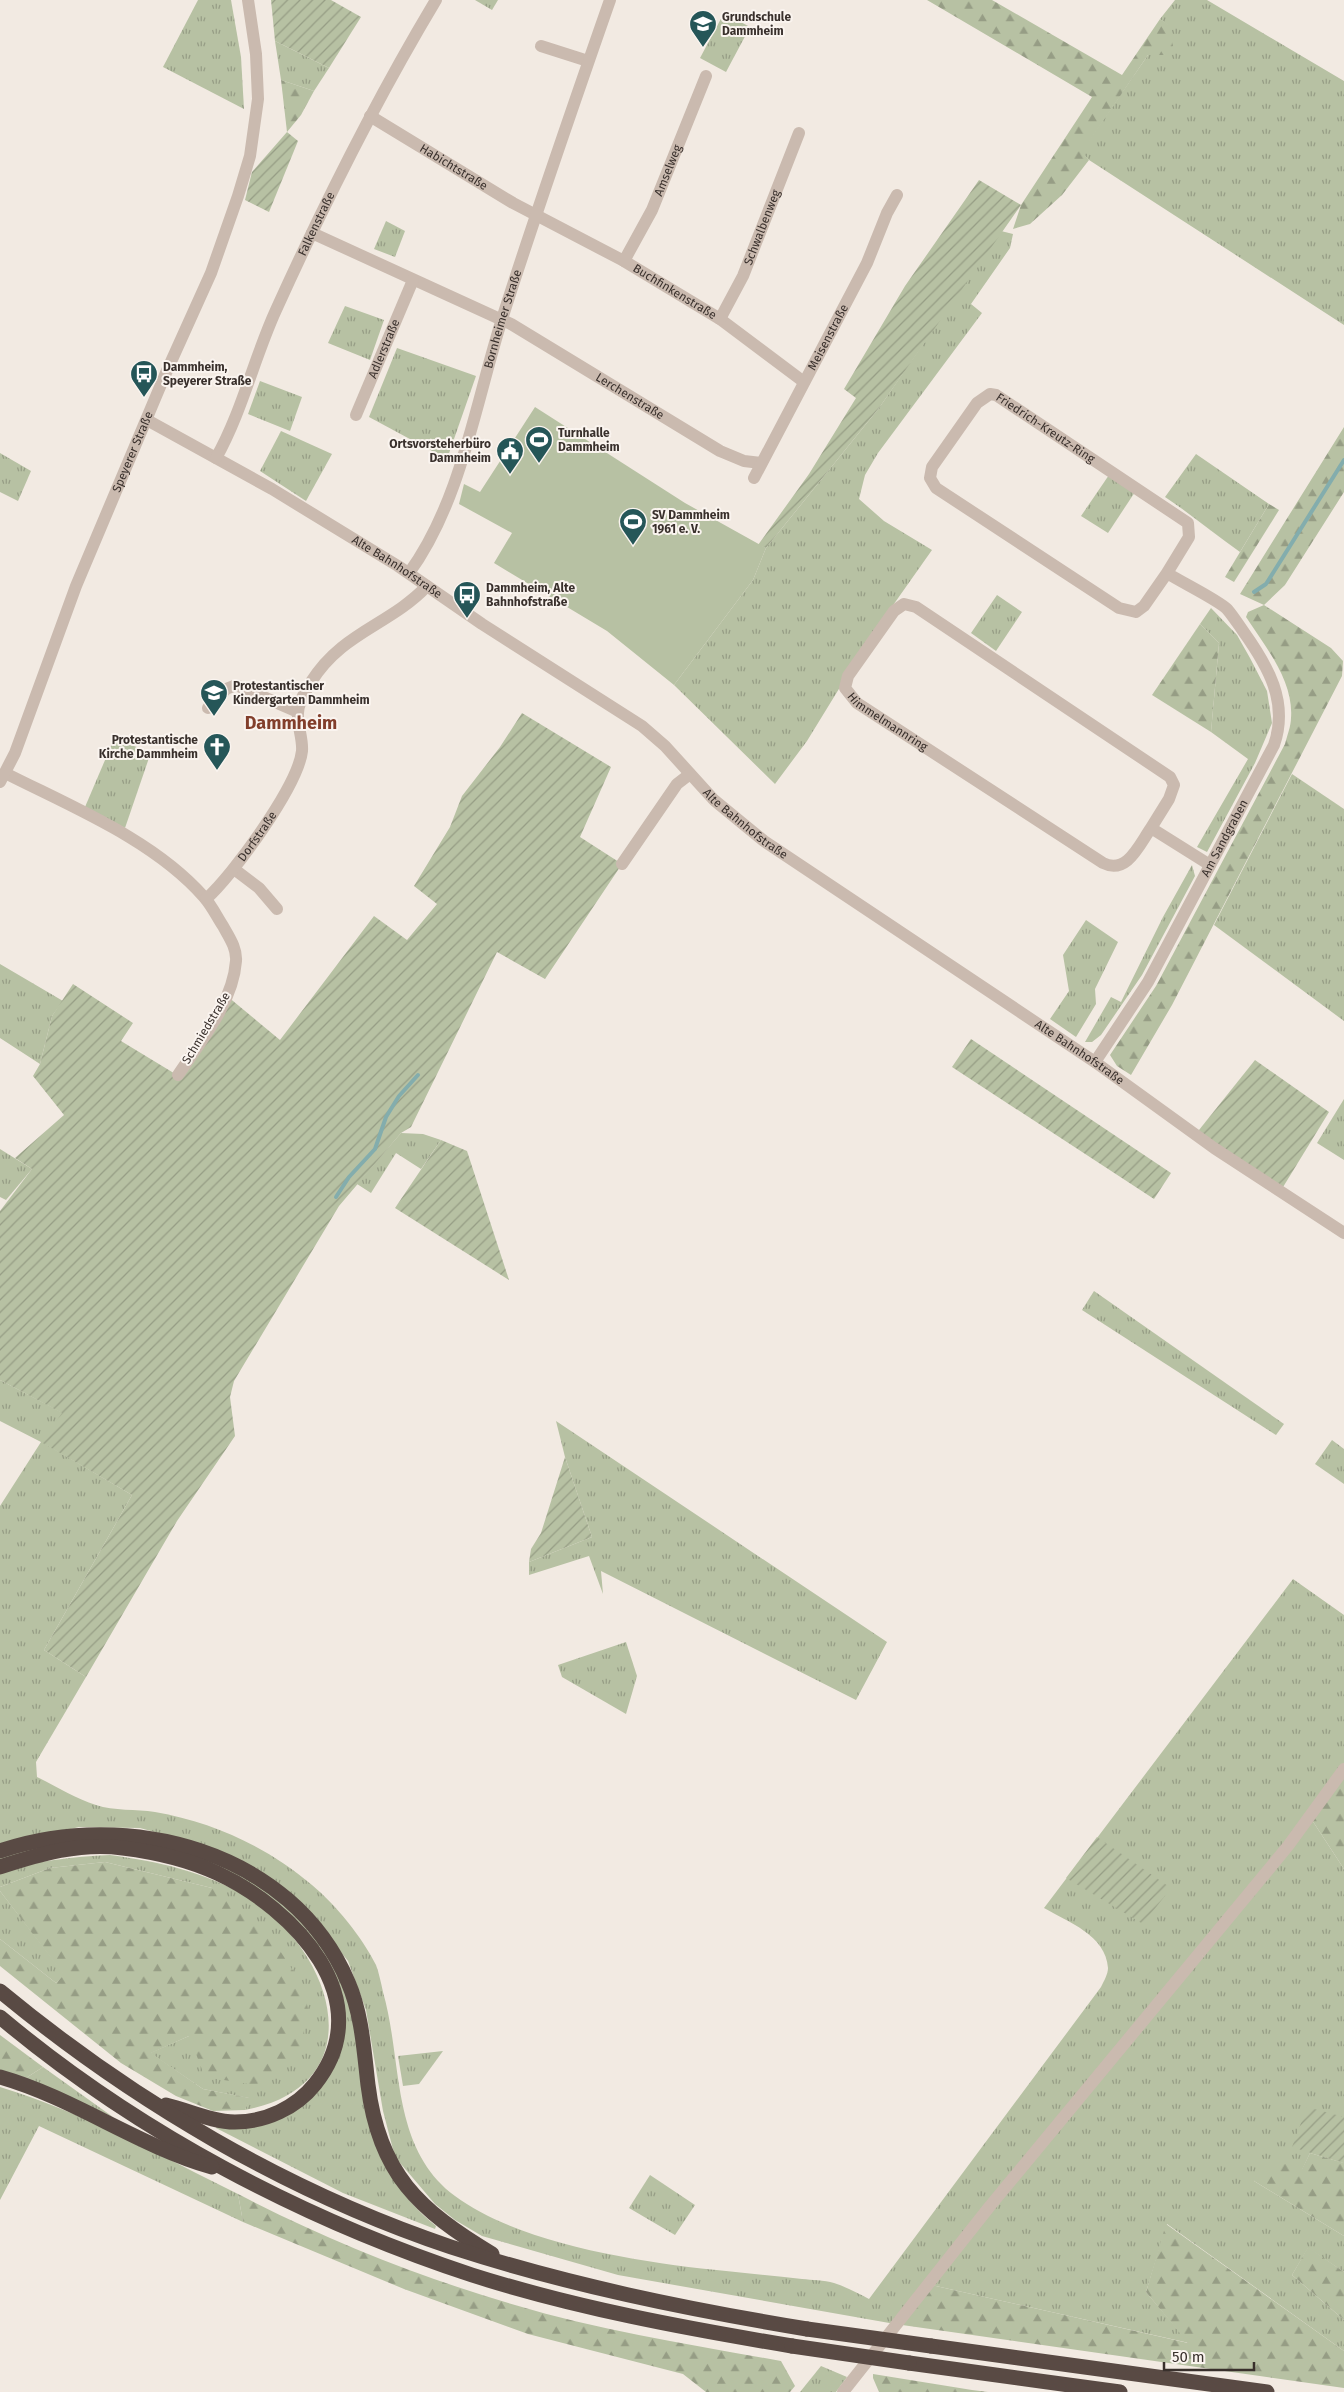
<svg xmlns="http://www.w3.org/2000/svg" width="1344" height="2392" font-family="'Fira Sans',sans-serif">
  <defs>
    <pattern id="grass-tufts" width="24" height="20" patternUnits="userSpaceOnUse" patternTransform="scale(1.25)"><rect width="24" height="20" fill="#b7c1a3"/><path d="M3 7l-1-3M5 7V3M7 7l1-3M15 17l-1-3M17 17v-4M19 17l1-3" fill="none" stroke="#969d85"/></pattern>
    <pattern id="forest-firs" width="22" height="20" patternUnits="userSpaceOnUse" patternTransform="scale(1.25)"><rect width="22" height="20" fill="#b7c1a3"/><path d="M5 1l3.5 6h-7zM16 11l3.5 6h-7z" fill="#969d85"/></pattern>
    <pattern id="garden-furrows" width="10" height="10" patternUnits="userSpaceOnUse" patternTransform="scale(1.25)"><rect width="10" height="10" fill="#b7c1a3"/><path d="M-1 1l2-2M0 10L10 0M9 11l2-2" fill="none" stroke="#969d85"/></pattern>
  </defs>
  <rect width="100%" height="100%" fill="#f2eae2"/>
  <!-- grass -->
  <g fill="url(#grass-tufts)">
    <polygon points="198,0 231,0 241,57 244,109 163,67"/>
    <polygon points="475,0 498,0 492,10"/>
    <polygon points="1175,0 1207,0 1344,81 1344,325 1089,160 1081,152 1148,55 1164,55 1169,26 1160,19"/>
    <polygon points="724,13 750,27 726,72 700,58"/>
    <polygon points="275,41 329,68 314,91 281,80"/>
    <polygon points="386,221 405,231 395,257 374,249"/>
    <polygon points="1001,231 1013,234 1010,248 971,304 982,313 878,453 865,475 859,499 884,521 932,550 872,635 807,741 775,784 674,685 753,580 766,548 879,408"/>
    <polygon points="345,306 384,320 370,360 328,343"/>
    <polygon points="397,348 476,376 447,459 369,417"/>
    <polygon points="260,381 302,397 290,431 248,414"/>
    <polygon points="281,431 332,454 306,501 260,471"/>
    <polygon points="0,453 31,471 18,501 0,492"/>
    <path d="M1196,454l73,50 -29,48c-26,-18 -49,-38 -75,-55z"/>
    <polygon points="1109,475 1135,492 1108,533 1081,516"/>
    <polygon points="997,595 1022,612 996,651 971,633"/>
    <polygon points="1211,608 1237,635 1250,658 1267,691 1272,723 1255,763 1207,852 1197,847 1248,759 1211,732 1219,643 1200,624"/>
    <polygon points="114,739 151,752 125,828 85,807"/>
    <polygon points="1292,774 1344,809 1344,1021 1214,925"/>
    <polygon points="1192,865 1195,876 1142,975 1101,1035 1092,1042 1085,1042 1111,997 1121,1002 1163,917"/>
    <polygon points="1086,920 1118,942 1095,989 1096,1004 1076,1037 1050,1019 1069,991 1063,955"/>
    <polygon points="0,964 63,1001 52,1016 40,1064 0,1038"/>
    <polygon points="1344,1099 1344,1160 1317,1143"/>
    <polygon points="401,1133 423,1134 441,1140 421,1169 396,1153 371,1193 357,1184"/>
    <polygon points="0,1149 32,1169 6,1200 0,1197"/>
    <polygon points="1094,1291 1284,1424 1276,1435 1082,1310"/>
    <path d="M0,1380l63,33 -21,29 90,53 -88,155 42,27 -50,85 1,15c19,9 39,22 59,28 18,6 40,4 59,7 58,10 112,35 157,73 24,20 50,52 64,80 3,8 5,18 7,27 20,69 7,156 72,204 66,49 190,67 271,75 25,3 50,5 76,8 10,1 22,1 32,4 12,4 24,10 35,16l232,-312c3,-6 7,-13 7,-19 -2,-33 -40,-46 -64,-60l249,-329 51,36v154l-34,48 34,52v294l-34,-10 -8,17 -48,11 90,55v36l-36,-24 -16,27 52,45v31l-177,-127 -21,68 43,51 -262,-59 -32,40 -277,-49 -136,-39 -27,-16 -20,-16 -40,-47 -12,-46 -17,-101 -18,-49 -38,-47 -123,-73 -47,-13 -61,-1 -79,19v-340l41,-64 -41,-21z"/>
    <polygon points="556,1421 887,1642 856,1700 601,1571 603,1594 589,1556 529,1575 529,1562 592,1537 565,1457"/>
    <polygon points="1332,1440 1344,1449 1344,1484 1315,1464"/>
    <polygon points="626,1642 637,1676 626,1714 562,1677 558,1665"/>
    <path d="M102,1839c101,3 219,58 248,164 10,36 10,73 17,109 9,44 33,86 69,114l-1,3 -92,-36 -127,-65 1,-3c32,6 64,-3 89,-23 25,-21 39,-49 37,-82 -5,-88 -92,-145 -169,-167 -57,-16 -118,-11 -174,9v-4c33,-13 67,-18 102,-19z"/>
    <path d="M110,1855c49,7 94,16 137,42 88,54 129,188 -2,213l4,-12 -46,-9 -53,-36 39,-17 23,-148 -107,-26 -55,6 -50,19v-14c36,-13 72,-16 110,-18z"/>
    <polygon points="0,1891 65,1975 56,1983 0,1939"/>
    <polygon points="443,2051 419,2084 403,2086 398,2056"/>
    <polygon points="43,2067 113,2117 26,2078"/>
    <path d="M0,2087c83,25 161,69 238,107l5,28 -204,-96 -39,74z"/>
    <polygon points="650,2175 695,2205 675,2235 629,2208"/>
    <polygon points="821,2366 847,2377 836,2392 800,2392"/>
  </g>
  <!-- forest -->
  <g fill="url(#forest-firs)">
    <polygon points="927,0 992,0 1122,75 1160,19 1169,25 1173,46 1164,55 1148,55 1082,152 1089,160 1062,195 1030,224 1013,229 1021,205 1092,97"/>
    <polygon points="281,80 314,91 301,115 287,132"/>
    <path d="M1344,427v65l-59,93 -21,20 67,43 12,13 -1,15 -170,329 -41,70 -14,-9 -7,-11 46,-69 129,-242c2,-8 6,-18 6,-26 3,-37 -26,-72 -45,-101l2,-5 16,-7 -24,-11z"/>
    <polygon points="1269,504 1279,510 1234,582 1225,577"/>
    <polygon points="1200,624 1219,643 1211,732 1152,695"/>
    <polygon points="1344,1769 1344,1869 1310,1817"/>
    <polygon points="105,1862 212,1888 271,1937 303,1986 308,2009 301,2046 279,2074 255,2085 205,2077 189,2036 151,2053 203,2089 250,2098 245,2110 213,2111 176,2096 121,2063 0,1966 0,1939 56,1983 64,1975 0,1891 0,1887 50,1868"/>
    <polygon points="0,2035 43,2067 26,2078 0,2070"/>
    <polygon points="1310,2153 1344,2163 1344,2236 1254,2181 1272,2160 1302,2169"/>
    <path d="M238,2194c89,46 181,83 277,111 87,26 177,40 266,56l14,25 -5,6h-84l-23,-18 -155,-40 -124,-45 -161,-67z"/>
    <polygon points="1166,2224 1344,2351 1344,2388 895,2324 927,2284 1188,2343 1146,2292"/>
    <polygon points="1308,2247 1344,2272 1344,2320 1292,2275"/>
    <polygon points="873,2374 972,2390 988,2392 879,2392 873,2378"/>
  </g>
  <!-- garden -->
  <g fill="url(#garden-furrows)">
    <polygon points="271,0 331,0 361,17 329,68 275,41"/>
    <polygon points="287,132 298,141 269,212 245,200 252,172"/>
    <polygon points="979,180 1021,205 879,408 766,548 758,545 809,474 856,398 844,389 905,286"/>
    <polygon points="522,713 611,767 580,837 622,864 545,979 497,952 411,1127 401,1133 339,1206 234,1381 230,1397 235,1436 177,1521 86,1677 44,1650 132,1495 41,1442 62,1413 0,1380 0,1211 32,1169 15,1158 64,1115 33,1076 40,1064 52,1016 73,984 133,1023 121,1041 177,1075 227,996 280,1040 374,916 407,940 437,904 414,886 450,827 462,796 500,747"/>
    <polygon points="971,1039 1171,1173 1154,1199 952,1067"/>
    <polygon points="1255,1060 1329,1112 1280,1192 1195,1135"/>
    <polygon points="441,1140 467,1151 509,1280 395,1208"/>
    <polygon points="565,1457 592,1537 529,1562 531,1549 541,1533"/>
    <polygon points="1097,1837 1171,1888 1143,1924 1066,1878"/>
    <polygon points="1307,2107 1344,2117 1344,2163 1292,2147"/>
  </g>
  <!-- pitch -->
  <polygon fill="#b7c1a3" points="535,407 685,503 766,548 753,580 674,685 607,631 494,563 512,533 459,504 464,484 480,492"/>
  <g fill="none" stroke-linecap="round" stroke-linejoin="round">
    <!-- stream -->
    <g stroke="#83adad" stroke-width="4">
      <polyline points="1254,592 1266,584 1344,460"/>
      <polyline points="336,1197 349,1177 375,1149 386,1117 399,1096 418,1075"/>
    </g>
    <!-- minor -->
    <g stroke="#cabaaf" stroke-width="12">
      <polyline points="541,46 588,61"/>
      <path id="s1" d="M370,116l143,87 111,58 96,58 84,63"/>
      <path id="s2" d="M312,233l199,91 209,127 24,10 17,2"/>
      <path id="s3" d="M624,261l28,-51 54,-134"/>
      <path id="s4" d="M720,319l23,-43 56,-143"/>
      <path id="s5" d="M356,415l57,-135"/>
      <path id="s6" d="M147,420l125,69 126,77 84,58 160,102 23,20 49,54 50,41 331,221 119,86 130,85"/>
      <path id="s7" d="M216,458c26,-46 38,-100 60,-148 48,-106 100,-210 160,-310"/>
      <path id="s8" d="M754,478l113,-215 20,-50 10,-18"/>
      <path id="s9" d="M409,573c52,-71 67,-172 93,-254 34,-107 71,-213 108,-319"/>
      <polyline points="208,708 226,689 236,685 298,712"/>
      <path d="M5,773c67,34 149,67 199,124 8,9 13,20 19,29 6,11 14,22 13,35 -3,42 -36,81 -58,114"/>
      <path id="s10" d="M1151,828l18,-29 5,-14 -4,-8 -254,-170 -12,-3 -10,7 -46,65 -3,12 12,15 246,160c24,12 36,-18 48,-35l59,37"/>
      <polyline points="622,864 677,784 690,774"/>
      <polyline points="234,869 259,888 277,909"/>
      <path id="s11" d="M206,899c27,-24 92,-113 96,-148 1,-13 -5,-25 -4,-38 0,-11 8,-22 13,-31 31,-50 79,-57 116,-96"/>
      <path id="s12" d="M1095,1062l53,-80 126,-237c15,-43 -6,-79 -31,-114 -5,-7 -10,-15 -16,-22 -9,-9 -46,-27 -60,-36l-23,33 -8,6 -17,-4 -183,-120 -6,-10 2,-11 45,-64 13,-9 6,1 192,128 1,14 -22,36"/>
    </g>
    <!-- tertiary -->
    <g stroke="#cabaaf" stroke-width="12">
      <path id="s13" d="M0,782l15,-29 61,-167 89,-211 46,-102 27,-77 12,-40 8,-57 -2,-45 -8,-54"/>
      <polyline points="843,2392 990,2206 1288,1846 1344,1769"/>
    </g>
    <!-- motorway -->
    <g stroke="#594a44" stroke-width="15">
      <path d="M0,1851c127,-43 292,-1 348,131 14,32 16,69 20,103 11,89 51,125 124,169"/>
      <path d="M0,1867c39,-13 81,-25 123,-19 32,4 64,11 94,25 76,35 165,127 98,211 -19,24 -50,38 -80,38 -23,0 -47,-12 -69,-17"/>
      <path d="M0,1991c133,110 287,201 451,256 117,38 235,62 356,82"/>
      <path d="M0,2017c137,115 302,202 472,258 104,33 212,53 320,71"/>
      <path d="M0,2077c74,21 138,69 212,90"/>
      <polyline points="931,2346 1267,2392"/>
      <polyline points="909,2363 1120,2392"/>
    </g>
    <!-- motorway-bridge -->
    <g stroke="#594a44" stroke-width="15">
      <polyline points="807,2329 931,2346"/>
      <polyline points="792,2346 909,2363"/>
    </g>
  </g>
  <!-- icons -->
  <defs>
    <symbol id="school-pin" viewBox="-11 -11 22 30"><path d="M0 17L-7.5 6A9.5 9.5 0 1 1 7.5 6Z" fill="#255658" stroke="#faf4ef"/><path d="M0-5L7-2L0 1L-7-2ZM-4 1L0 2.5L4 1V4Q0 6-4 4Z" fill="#fff"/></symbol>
    <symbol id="bus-pin" viewBox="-11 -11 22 30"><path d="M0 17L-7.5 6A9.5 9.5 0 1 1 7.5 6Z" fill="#255658" stroke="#faf4ef"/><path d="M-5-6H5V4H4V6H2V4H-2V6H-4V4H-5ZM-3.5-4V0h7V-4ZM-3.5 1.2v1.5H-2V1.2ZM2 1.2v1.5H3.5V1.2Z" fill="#fff"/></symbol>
    <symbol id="stadium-pin" viewBox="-11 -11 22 30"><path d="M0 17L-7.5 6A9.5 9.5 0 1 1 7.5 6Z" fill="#255658" stroke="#faf4ef"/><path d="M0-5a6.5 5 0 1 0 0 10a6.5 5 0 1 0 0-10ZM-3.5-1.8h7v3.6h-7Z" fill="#fff"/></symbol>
    <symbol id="civic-pin" viewBox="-11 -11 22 30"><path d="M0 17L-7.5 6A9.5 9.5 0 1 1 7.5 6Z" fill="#255658" stroke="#faf4ef"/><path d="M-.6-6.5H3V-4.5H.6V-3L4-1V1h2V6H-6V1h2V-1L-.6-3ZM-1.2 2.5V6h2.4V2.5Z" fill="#fff"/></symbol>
    <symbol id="church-pin" viewBox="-11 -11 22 30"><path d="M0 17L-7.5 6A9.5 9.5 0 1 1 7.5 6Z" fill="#255658" stroke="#faf4ef"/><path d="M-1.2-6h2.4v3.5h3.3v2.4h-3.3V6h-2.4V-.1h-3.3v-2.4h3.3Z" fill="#fff"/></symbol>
  </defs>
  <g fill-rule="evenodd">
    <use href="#school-pin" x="687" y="8" width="32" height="43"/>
    <use href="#bus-pin" x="128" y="358" width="32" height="43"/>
    <use href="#stadium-pin" x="523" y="424" width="32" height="43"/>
    <use href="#civic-pin" x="494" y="435" width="32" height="43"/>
    <use href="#stadium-pin" x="617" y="506" width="32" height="43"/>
    <use href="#bus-pin" x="451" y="579" width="32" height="43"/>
    <use href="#school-pin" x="198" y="677" width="32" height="43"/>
    <use href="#church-pin" x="201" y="731" width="32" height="43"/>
  </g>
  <g text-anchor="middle" stroke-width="4" stroke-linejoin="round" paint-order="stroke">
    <!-- poi labels -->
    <g font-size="12" font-weight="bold" fill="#39302c" stroke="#faf4ef" text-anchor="start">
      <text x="722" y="21">Grundschule<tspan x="722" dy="14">Dammheim</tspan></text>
      <text x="163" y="371">Dammheim,<tspan x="163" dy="14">Speyerer Straße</tspan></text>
      <text x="558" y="437">Turnhalle<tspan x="558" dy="14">Dammheim</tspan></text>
      <text x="491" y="448" text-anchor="end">Ortsvorsteherbüro<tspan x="491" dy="14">Dammheim</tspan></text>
      <text x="652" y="519">SV Dammheim<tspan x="652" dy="14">1961 e. V.</tspan></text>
      <text x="486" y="592">Dammheim, Alte<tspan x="486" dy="14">Bahnhofstraße</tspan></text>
      <text x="233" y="690">Protestantischer<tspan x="233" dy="14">Kindergarten Dammheim</tspan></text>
      <text x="198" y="744" text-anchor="end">Protestantische<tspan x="198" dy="14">Kirche Dammheim</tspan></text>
    </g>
    <!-- street labels -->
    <g font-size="12" fill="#39302c" stroke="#faf4ef">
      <text dy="4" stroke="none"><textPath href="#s1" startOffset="98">Habichtstraße</textPath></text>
      <text dy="4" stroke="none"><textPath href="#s3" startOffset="101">Amselweg</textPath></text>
      <text dy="4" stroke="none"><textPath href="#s7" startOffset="255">Falkenstraße</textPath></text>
      <text dy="4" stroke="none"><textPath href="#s4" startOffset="101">Schwalbenweg</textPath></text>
      <text dy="4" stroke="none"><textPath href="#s1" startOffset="352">Buchfinkenstraße</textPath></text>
      <text dy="4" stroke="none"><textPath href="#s9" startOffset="272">Bornheimer Straße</textPath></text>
      <text dy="4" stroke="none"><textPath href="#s8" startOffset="159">Meisenstraße</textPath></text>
      <text dy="4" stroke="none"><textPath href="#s5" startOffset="72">Adlerstraße</textPath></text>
      <text dy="4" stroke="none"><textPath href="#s2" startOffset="358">Lerchenstraße</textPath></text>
      <text dy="4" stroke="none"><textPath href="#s12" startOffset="1054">Friedrich-Kreutz-Ring</textPath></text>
      <text dy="4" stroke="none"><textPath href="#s13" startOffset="356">Speyerer Straße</textPath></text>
      <text dy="4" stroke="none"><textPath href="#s6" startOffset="290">Alte Bahnhofstraße</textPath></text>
      <text dy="4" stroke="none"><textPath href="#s10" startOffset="535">Himmelmannring</textPath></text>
      <text dy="4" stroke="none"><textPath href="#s6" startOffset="725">Alte Bahnhofstraße</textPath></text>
      <text dy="4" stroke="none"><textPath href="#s11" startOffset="81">Dorfstraße</textPath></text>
      <text dy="4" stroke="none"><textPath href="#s12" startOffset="259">Am Sandgraben</textPath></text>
      <text transform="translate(206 1028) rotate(-59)" y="4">Schmiedstraße</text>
      <text dy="4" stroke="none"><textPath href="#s6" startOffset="1130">Alte Bahnhofstraße</textPath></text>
    </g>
    <!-- district labels -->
    <g font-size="18" font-weight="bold" fill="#823e2b" stroke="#faf4ef">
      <text x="291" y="729">Dammheim</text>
    </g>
  </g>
  <!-- scale -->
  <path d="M1164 2362v8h90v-8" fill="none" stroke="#39302c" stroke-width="2.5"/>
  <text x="1172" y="2362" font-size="15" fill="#39302c" stroke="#faf4ef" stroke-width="4" paint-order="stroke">50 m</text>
</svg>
